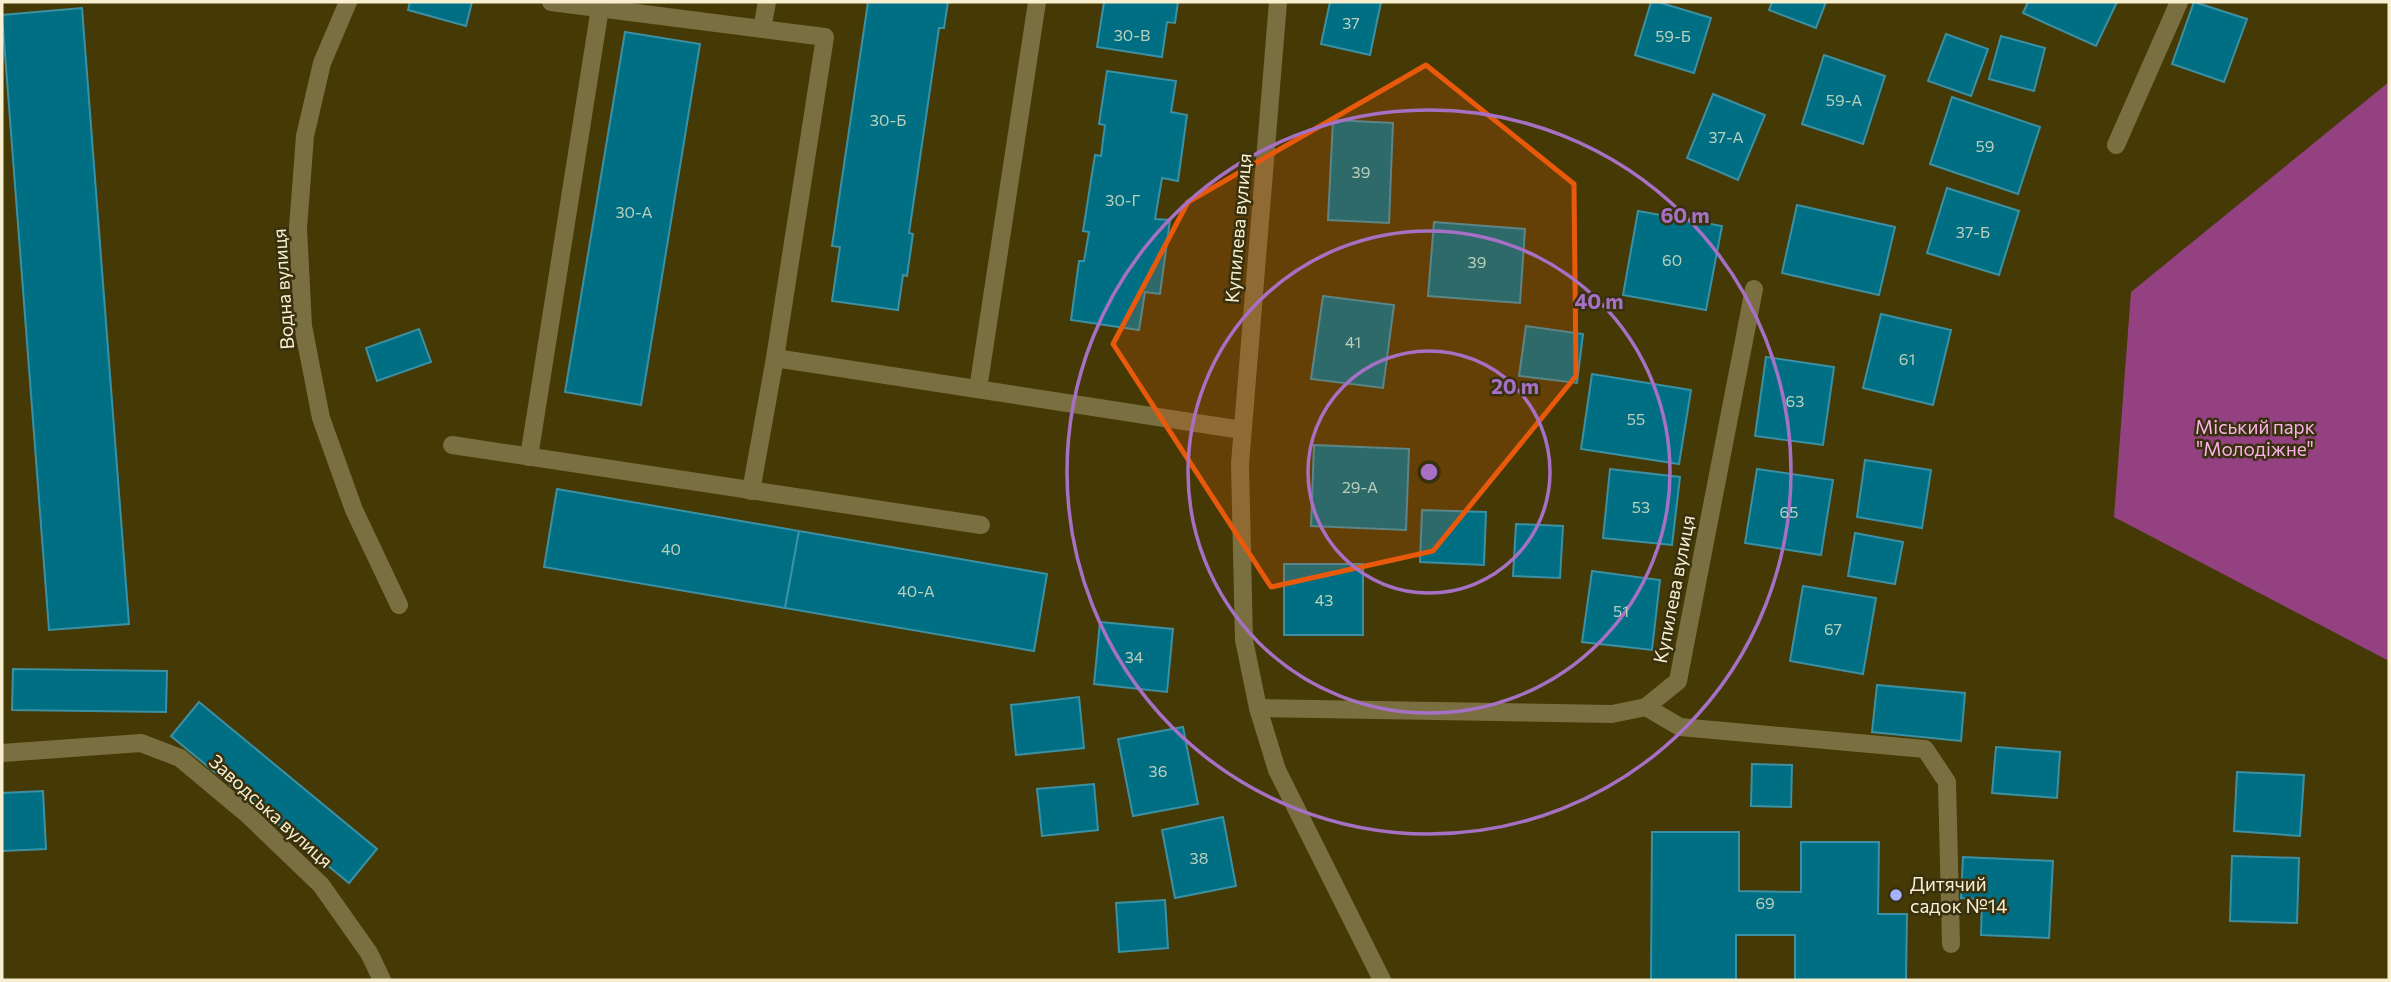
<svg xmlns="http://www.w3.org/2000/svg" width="2391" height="982" font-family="Commissioner,sans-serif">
  <rect width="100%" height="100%" fill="#453a05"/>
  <!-- green -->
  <polygon fill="#944182" points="2389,82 2389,664 2389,661 2114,517 2131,292"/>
  <!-- building -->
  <g fill="#006f83" stroke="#3b90a4" stroke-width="2">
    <polygon points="410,2 472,2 466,26 408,10"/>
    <polygon points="868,2 948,2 944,28 939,28 909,233 913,234 907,276 903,275 898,310 832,301 840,247 832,246"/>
    <polygon points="1104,2 1178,2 1175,23 1167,22 1162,57 1097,47"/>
    <polygon points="1330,2 1381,2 1370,55 1321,44"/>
    <polygon points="1651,2 1658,2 1711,18 1694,73 1635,55"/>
    <polygon points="1772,2 1826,2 1816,28 1769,10"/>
    <polygon points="2028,2 2117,2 2096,46 2023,13"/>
    <polygon points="2194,2 2247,19 2224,82 2172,64"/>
    <polygon points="82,8 129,624 49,630 2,15"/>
    <polygon points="625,32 700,44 641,405 565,392"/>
    <polygon points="1946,34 1988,49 1971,96 1928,81"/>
    <polygon points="2001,36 2045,48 2034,91 1989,79"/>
    <polygon points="1824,55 1885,76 1863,144 1802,124"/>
    <polygon points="1107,71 1176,81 1171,112 1187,115 1178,181 1162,178 1155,219 1170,220 1160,294 1145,292 1139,330 1071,320 1079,261 1084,261 1089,232 1083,231 1095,155 1101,156 1103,140 1105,125 1099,124"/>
    <polygon points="1713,94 1765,115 1738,180 1687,158"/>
    <polygon points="1952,97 2040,127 2018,194 1930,164"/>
    <polygon points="1333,120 1393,123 1389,223 1328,220"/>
    <polygon points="1947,188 2019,211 1999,275 1927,253"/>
    <polygon points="1797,205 1895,227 1879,295 1782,273"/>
    <polygon points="1638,211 1722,226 1706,310 1623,295"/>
    <polygon points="1434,222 1525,229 1520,303 1428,296"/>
    <polygon points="1323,296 1394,305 1383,388 1311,379"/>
    <polygon points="1881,314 1951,330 1933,405 1863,388"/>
    <polygon points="1526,326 1583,334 1577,383 1519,376"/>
    <polygon points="419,329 431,362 377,381 366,348"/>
    <polygon points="1766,357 1834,367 1823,445 1755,436"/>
    <polygon points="1592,374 1691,390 1679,464 1581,449"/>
    <polygon points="1314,445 1409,449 1406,530 1311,526"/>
    <polygon points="1865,460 1931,470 1922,528 1857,517"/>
    <polygon points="1610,469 1680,477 1672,545 1603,538"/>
    <polygon points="1757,469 1833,480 1821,555 1745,543"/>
    <polygon points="557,489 799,531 785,608 544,567"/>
    <polygon points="1422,510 1486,512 1484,565 1420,562"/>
    <polygon points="1516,524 1563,526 1560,578 1513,576"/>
    <polygon points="799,531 1047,574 1034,651 785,608"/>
    <polygon points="1855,533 1903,542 1895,584 1848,576"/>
    <rect x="1284" y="564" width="79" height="71"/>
    <polygon points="1592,571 1660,580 1652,650 1582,642"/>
    <polygon points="1803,586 1876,598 1863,674 1790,661"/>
    <polygon points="1100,622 1173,629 1167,692 1094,684"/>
    <polygon points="13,669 167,671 166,712 12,710"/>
    <polygon points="1877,685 1965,693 1961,741 1872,732"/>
    <polygon points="1079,697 1084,748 1016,755 1011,705"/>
    <polygon points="199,702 377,849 349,883 171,736"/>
    <polygon points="1183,727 1198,804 1133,816 1118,739"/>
    <polygon points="1996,747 2060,752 2057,798 1992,793"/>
    <polygon points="1752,764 1792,765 1791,807 1751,806"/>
    <polygon points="2237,772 2304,775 2300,836 2234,831"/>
    <polygon points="1094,784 1098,830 1042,836 1037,789"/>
    <polygon points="43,791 46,849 2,851 2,793"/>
    <polygon points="1223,817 1236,886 1175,898 1162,830"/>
    <polygon points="1652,832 1739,832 1739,891 1801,892 1801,842 1879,842 1878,914 1907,914 1906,980 1795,980 1795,935 1736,935 1736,980 1651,980"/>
    <polygon points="2232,856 2299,858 2297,923 2230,921"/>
    <polygon points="1963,857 2053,861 2049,938 1981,935 1982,899 1961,898"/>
    <polygon points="1165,900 1168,948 1119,952 1116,903"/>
  </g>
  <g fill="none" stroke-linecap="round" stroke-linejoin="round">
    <!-- service -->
    <g stroke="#7a6f40" stroke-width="18">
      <polyline points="551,2 825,37 775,358 751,491"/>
      <polyline points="762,29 767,2"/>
      <polyline points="775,358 1242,430"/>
      <polyline points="978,389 1037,2"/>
      <polyline points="452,445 981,525"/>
      <polyline points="529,457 600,8"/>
      <polyline points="1646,707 1680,727 1925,749 1947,782 1951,944"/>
    </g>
    <!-- minor -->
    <g stroke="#7a6f40" stroke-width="18">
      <polyline points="348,2 322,63 305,136 298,228 303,326 321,418 354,510 399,605"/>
      <polyline points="1278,2 1240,464 1244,640 1258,708 1277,770 1382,980"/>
      <polyline points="2116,145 2179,2"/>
      <polyline points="1258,708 1612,714 1646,707 1678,681 1754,289"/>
      <polyline points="2,753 141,743 180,758 247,814 321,885 369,953 382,980"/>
    </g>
  </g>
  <!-- marked area -->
  <path fill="#e8590c" fill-opacity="0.2" stroke="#e8590c" stroke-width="5" stroke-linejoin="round" d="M1426,65l148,119 2,192 -143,175 -162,36 -158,-243 75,-142z"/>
  <!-- distance rings -->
  <g fill="none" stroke="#a670c5" stroke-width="3.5">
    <circle cx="1429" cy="472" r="121"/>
    <circle cx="1429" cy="472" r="241"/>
    <circle cx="1429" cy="472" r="362"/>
  </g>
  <!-- markers -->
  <circle fill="#a5b1fc" stroke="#38300e" stroke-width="2.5" cx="1896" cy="895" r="7"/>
  <g text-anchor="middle" stroke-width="5" stroke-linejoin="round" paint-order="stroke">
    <!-- number labels -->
    <g font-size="16" fill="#b9cfbc">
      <text x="1351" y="29">37</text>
      <text x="1132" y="41">30-В</text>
      <text x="1673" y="42">59-Б</text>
      <text x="1844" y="106">59-А</text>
      <text x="888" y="126">30-Б</text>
      <text x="1726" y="143">37-А</text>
      <text x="1985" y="152">59</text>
      <text x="1361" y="178">39</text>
      <text x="1123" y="206">30-Г</text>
      <text x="634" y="218">30-А</text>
      <text x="1973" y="238">37-Б</text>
      <text x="1672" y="266">60</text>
      <text x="1477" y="268">39</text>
      <text x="1353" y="348">41</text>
      <text x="1907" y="365">61</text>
      <text x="1795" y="407">63</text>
      <text x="1636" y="425">55</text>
      <text x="1360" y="493">29-А</text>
      <text x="1641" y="513">53</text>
      <text x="1789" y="518">65</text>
      <text x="671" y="555">40</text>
      <text x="916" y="597">40-А</text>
      <text x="1324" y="606">43</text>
      <text x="1621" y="617">51</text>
      <text x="1833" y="635">67</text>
      <text x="1134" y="663">34</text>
      <text x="1158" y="777">36</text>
      <text x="1199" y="864">38</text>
      <text x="1765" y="909">69</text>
    </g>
    <!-- street labels -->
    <g font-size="19" fill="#f7efcf" stroke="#38300e">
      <text transform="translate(1238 228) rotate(-85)" y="7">Купилева вулиця</text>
      <text transform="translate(283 289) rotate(-94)" y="7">Водна вулиця</text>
      <text transform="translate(1674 589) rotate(-79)" y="7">Купилева вулиця</text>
      <text transform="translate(271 811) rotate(42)" y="7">Заводська вулиця</text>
    </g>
    <!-- park labels -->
    <g font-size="19" fill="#fab2e7" stroke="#38300e">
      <text x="2255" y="434">Міський парк<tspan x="2255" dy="22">"Молодіжне"</tspan></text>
    </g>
    <!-- poi labels -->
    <g font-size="19" fill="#f7efcf" stroke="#38300e" text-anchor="start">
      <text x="1910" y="891">Дитячий<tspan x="1910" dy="22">садок №14</tspan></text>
    </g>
  </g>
  <circle cx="1429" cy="472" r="10" fill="#a670c5" stroke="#38300e" stroke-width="3.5"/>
  <g font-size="21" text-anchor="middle" font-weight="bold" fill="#a670c5" stroke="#38300e" stroke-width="5" stroke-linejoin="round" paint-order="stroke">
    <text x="1685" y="223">60 m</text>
    <text x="1599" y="309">40 m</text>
    <text x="1515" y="394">20 m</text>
  </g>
  <!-- border -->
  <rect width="2391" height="982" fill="none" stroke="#f7efcf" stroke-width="7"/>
</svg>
